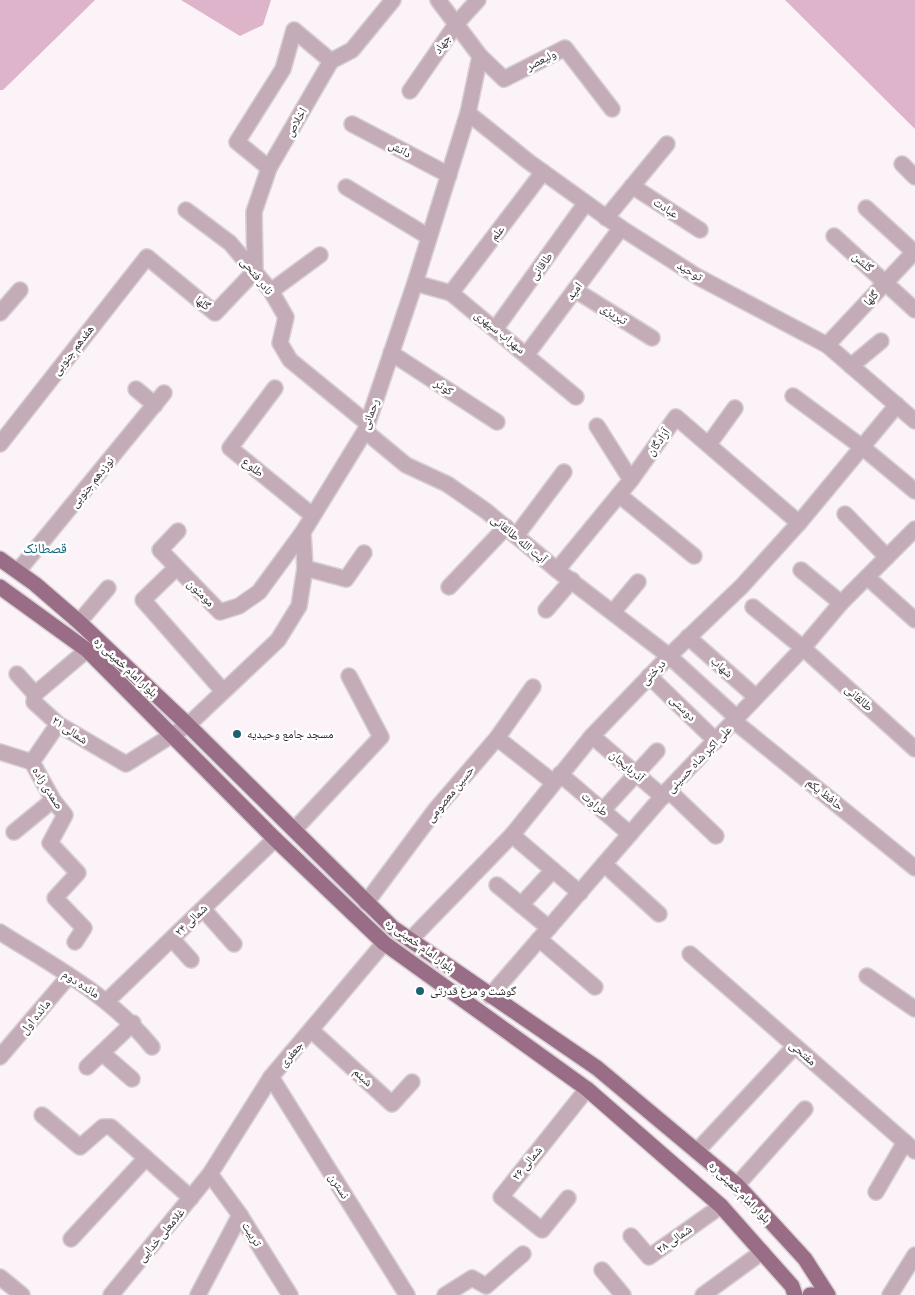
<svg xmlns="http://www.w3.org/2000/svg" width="915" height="1295" font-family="Bitter,'Noto Naskh Arabic',serif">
  <rect width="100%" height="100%" fill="#fbf3f7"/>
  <!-- green -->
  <g fill="#ddb4ca">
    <polygon points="0,0 95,0 3,90 0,90"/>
    <polygon points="181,0 271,0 263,25 240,36"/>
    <polygon points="785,0 915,0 915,129"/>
  </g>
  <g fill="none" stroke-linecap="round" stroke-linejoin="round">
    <defs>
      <g id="minor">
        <polyline points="438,0 480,56 504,79 565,48 612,109"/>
        <polyline points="410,91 457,23 478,0"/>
        <polyline points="468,113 529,162 621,228 698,277 827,345 915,421"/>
        <polyline points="352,124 449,175"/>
        <polyline points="902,164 915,177"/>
        <polyline points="269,168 237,142 283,69 294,30 331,61"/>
        <polyline points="632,186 700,230"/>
        <polyline points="346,187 429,237"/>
        <polyline points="866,208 914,252"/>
        <polyline points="186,210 230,243 271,291 286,317 280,343 290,360 367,423"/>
        <polyline points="606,218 667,144"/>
        <polyline points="834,236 915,310"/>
        <polyline points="415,283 451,293 576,397"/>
        <polyline points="575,290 652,338"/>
        <polyline points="271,291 320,255"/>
        <polyline points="451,293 543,172"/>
        <polyline points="0,313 20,290"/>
        <polyline points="496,328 585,204"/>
        <polyline points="827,345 915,251"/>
        <polyline points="391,353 497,422"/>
        <polyline points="527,354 621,228"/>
        <polyline points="851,366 881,341"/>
        <polyline points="275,388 230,448 312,515"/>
        <polyline points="136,389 155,405"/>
        <polyline points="793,396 862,447 915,491"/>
        <polyline points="597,426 631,480"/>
        <polyline points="365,431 406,465 447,484 486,511 557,570 669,656 737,718"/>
        <polyline points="0,444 147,257 215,313 255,271 254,212 269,168 331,61 352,50 393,0"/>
        <polyline points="709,444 735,408"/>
        <polyline points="619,495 694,556"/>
        <polyline points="845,514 887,557"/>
        <polyline points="178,531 160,550 220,612 239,606 259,592 303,532"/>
        <polyline points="516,536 564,472"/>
        <polyline points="176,568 143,600 223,691"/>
        <polyline points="305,568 346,579 364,553"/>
        <polyline points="557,570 631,480 676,417 799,523"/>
        <polyline points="801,570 841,603"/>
        <polyline points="18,571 164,393"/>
        <polyline points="867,577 915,620"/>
        <polyline points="449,587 506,527"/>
        <polyline points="753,607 803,648 915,749"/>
        <polyline points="546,610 572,580"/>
        <polyline points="613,612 638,582"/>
        <polyline points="79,622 108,588"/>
        <polyline points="688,637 756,697"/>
        <polyline points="87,650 35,694 34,702 58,724 126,764 188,725 278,640 299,606 305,568 303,532 365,431 415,283 468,113 480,56"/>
        <polyline points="17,674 35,694"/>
        <polyline points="649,676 716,741"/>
        <polyline points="734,721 915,868"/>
        <polyline points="58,724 32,762 53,800 65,815 50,843 78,873 55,898 84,928 75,942"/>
        <polyline points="592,736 663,797"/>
        <polyline points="497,738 553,782"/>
        <polyline points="0,752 32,762"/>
        <polyline points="560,774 630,834"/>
        <polyline points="668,790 716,836"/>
        <polyline points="603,810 657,751"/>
        <polyline points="294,830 381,737 349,676"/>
        <polyline points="14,832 53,800"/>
        <polyline points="512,835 580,893"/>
        <polyline points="604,864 659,914"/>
        <polyline points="497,885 549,928"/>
        <polyline points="366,903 436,809 497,738 533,687"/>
        <polyline points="521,905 553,870"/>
        <polyline points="203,909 234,944"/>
        <path d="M0,932c55,35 111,64 152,115"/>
        <polyline points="172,939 191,960"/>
        <polyline points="539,939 595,987"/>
        <polyline points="410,940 512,835 592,736 669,656 742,586 799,523 897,405"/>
        <polyline points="690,954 915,1151"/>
        <polyline points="867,976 915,1009"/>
        <polyline points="490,996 668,790 803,648 841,603 915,529"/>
        <polyline points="107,1001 275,839"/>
        <polyline points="311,1030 392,1104 412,1082"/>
        <polyline points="102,1053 132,1079"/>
        <polyline points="0,1057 69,976"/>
        <polyline points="87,1067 133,1023"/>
        <polyline points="271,1077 407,1295"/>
        <polyline points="42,1115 80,1147 103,1127 111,1127 191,1198"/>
        <polyline points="697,1151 795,1046"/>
        <polyline points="210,1174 240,1215 290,1295"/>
        <polyline points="737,1185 805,1109"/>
        <polyline points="876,1192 905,1142"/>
        <polyline points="568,1198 542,1230 501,1197 587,1089"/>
        <polyline points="631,1236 649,1257 721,1206"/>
        <polyline points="71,1239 146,1158"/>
        <polyline points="602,1270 623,1295"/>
        <polyline points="0,1277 22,1295"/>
        <polyline points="111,1295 210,1174 271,1077 384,943"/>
        <polyline points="198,1295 240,1215"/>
        <polyline points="445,1295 472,1278 486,1286 523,1254"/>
        <polyline points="703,1295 762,1252"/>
        <polyline points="890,1295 915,1255"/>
      </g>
      <g id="major">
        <polyline points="0,559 35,584 79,622 188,725 393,928 597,1068 737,1185 805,1259 828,1295"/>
        <polyline points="0,587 87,650 275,839 384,943 587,1089 721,1206 792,1286 795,1295"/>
        <polyline points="810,1295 819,1295"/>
      </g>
    </defs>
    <!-- minor casing -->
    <use href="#minor" stroke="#d6cfd3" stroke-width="18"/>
    <!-- major casing -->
    <use href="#major" stroke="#d6cfd3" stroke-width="18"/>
    <!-- minor -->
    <use href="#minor" stroke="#c4abb8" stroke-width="15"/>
    <!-- major -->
    <use href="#major" stroke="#986d85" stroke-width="15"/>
  </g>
  <!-- markers -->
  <g fill="#1d6173" stroke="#fff" stroke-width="2">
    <circle cx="237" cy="734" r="5"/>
    <circle cx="420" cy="991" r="5"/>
  </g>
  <g text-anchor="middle" stroke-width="5" stroke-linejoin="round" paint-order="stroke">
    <!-- street labels -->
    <g font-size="12" fill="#2f2b2d" stroke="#fff">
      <text transform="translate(442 44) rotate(-55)" y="4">جهاد</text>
      <text transform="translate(541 60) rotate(-27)" y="4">ولیعصر</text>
      <text transform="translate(296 122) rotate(-60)" y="4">اخلاص</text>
      <text transform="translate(400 149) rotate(28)" y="4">دانش</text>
      <text transform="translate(666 208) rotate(33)" y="4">عبادت</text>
      <text transform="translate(497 233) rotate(-53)" y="4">علم</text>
      <text transform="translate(863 262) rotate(42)" y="4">گلشن</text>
      <text transform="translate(541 266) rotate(-54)" y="4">طاقانی</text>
      <text transform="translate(690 271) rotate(31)" y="4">توحید</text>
      <text transform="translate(257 276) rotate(51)" y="4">نادر فتحی</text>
      <text transform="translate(574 291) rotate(-53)" y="4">امید</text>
      <text transform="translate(871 298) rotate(-47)" y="4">گلها</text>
      <text transform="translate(203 303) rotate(39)" y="4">گلها</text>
      <text transform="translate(614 314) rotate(32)" y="4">تبریزی</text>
      <text transform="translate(500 332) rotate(39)" y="4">سهراب سپهری</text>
      <text transform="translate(73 350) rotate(-52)" y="4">هفدهم جنوبی</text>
      <text transform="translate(444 387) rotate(33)" y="4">کوثر</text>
      <text transform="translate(370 414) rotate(-70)" y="4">رحمانی</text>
      <text transform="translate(658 442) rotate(-54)" y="4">آزادگان</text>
      <text transform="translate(253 467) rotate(39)" y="4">طلوع</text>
      <text transform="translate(92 482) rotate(-51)" y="4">نوزدهم جنوبی</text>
      <text transform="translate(519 539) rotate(40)" y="4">آیت الله طالقانی</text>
      <text transform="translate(201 593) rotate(45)" y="4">مومنون</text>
      <text transform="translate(126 667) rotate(43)" y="4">بلوار امام خمینی ره</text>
      <text transform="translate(722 667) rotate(42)" y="4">شهاب</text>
      <text transform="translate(653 672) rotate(-46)" y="4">درختی</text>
      <text transform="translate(859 698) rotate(42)" y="4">طالقانی</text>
      <text transform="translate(683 708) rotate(45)" y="4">دوستی</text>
      <text transform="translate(70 730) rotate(34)" y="4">۲۱ شمالی</text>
      <text transform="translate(699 759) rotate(-46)" y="4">علی اکبر شاه حسینی</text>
      <text transform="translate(627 766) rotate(41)" y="4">آذربایجان</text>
      <text transform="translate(48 788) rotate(58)" y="4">صمدی زاده</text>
      <text transform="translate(450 794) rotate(-51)" y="4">حسین معصومی</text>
      <text transform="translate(825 794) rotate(39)" y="4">حافظ یکم</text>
      <text transform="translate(595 804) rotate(40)" y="4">طراوت</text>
      <text transform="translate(191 920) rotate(-44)" y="4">۲۴ شمالی</text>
      <text transform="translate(420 945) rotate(36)" y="4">بلوار امام خمینی ره</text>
      <text transform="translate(81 984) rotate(33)" y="4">مائده دوم</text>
      <text transform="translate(35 1017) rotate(-51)" y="4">مائده اول</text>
      <text transform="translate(803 1053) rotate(41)" y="4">مفتحی</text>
      <text transform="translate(291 1054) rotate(-49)" y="4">جعفری</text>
      <text transform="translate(363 1077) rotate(43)" y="4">شبنم</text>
      <text transform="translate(527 1163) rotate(-51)" y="4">۲۶ شمالی</text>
      <text transform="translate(339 1186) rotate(58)" y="4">نسترن</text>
      <text transform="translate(740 1192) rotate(45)" y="4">بلوار امام خمینی ره</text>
      <text transform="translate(252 1234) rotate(58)" y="4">تربیت</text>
      <text transform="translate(161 1235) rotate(-50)" y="4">غلامعلی خدایی</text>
      <text transform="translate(674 1239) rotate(-35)" y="4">۲۸ شمالی</text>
    </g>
    <!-- poi labels -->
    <g font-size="12" fill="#2f2b2d" stroke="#fff" text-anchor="start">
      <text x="247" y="738">مسجد جامع وحیدیه</text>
      <text x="430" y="995">گوشت و مرغ قدرتی</text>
    </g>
    <!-- neighbourhood labels -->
    <g font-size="14" fill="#0c6176" stroke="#fff">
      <text x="45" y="553">قصطانک</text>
    </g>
  </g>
</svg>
